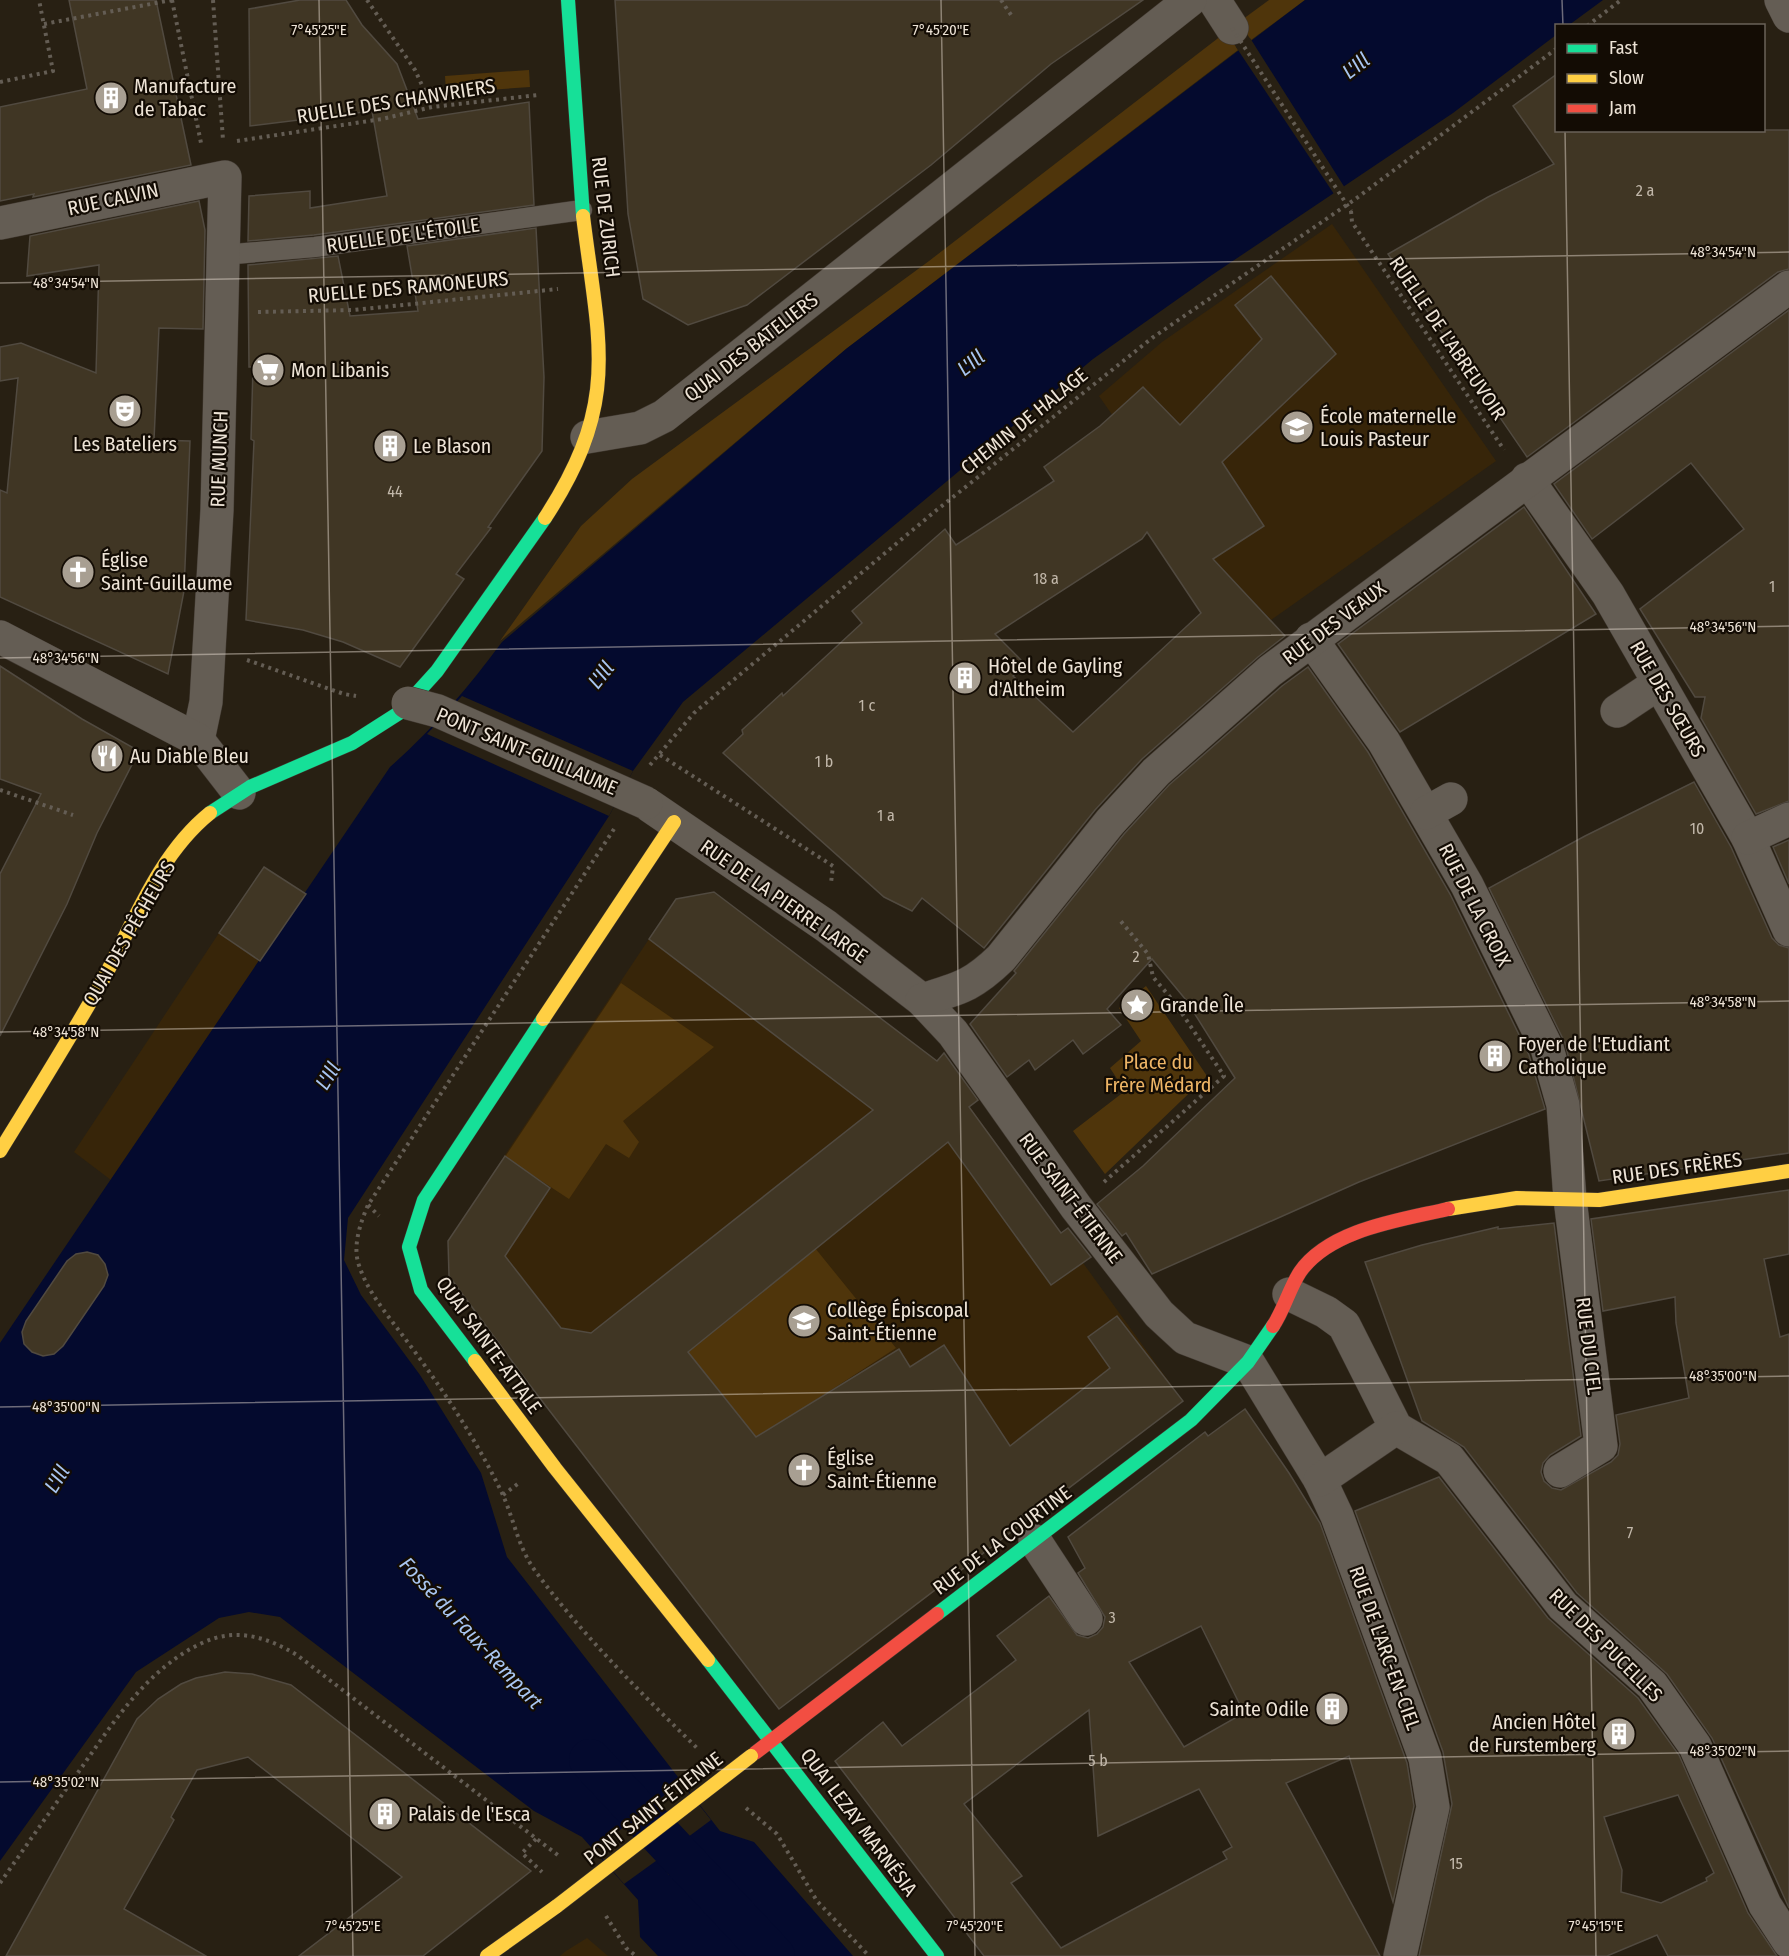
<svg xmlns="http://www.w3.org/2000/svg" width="1789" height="1956" font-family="'Fira Sans Condensed',sans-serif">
  <rect width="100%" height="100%" fill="#282013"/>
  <!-- built -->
  <g fill="#372509">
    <polygon points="1332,224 1496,461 1271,620 1213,559 1099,396 1162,342"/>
    <polygon points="714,892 936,1060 1183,1401 836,1667 779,1706 636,1524 449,1276 449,1239 675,900"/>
    <polygon points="219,933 260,961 111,1180 74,1152"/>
    <polygon points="587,1938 608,1956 560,1956 566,1951"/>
  </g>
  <!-- green -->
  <g fill="#4f350b">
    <polygon points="1269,0 1305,0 1251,40 1239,22"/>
    <polygon points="1226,32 1238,50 846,349 500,641 581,526 632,479 929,261"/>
    <polygon points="529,70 530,87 446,93 445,76"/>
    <polygon points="621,983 714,1047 623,1121 639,1142 629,1158 606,1144 569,1199 505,1157"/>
    <polygon points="1146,986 1207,1076 1105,1174 1073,1131 1125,1091 1110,1068 1141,1041 1119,1008"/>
    <polygon points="815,1248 896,1348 754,1440 732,1407 688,1352"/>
  </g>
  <!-- water -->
  <path fill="#040a2e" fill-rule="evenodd" d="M1305,0h298l-34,25 -13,1v9l-103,78 -244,164 -116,82 -410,343 -50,69 -24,45 -261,402 -4,42 17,35 59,80 61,98 26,84 213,274 34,11 99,114h-195l-18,-19 -2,-37 -56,-63 -48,-26 -254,-194 -31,-5 -30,6 -83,54 -136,189v-518l390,-576c43,-38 78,-79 112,-125l344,-293zM632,1800l12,2 46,57 -2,15 -5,3 -14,-2 -45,-58 2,-13z"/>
  <!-- pier -->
  <g fill="#282013">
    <polygon points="1250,38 1345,188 1334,194 1236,47"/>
    <polygon points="462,696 633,771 609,816 427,734"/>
    <polygon points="681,1782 711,1820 676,1846 646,1810"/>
    <polygon points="631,1821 660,1858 624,1884 595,1850"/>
  </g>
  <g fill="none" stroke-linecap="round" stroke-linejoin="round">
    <!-- canal -->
    <polyline stroke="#040a2e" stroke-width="42" points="590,1760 774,1956"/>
  </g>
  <!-- building -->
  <g fill="#403624" stroke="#514a40" stroke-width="1.5" fill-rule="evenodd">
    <polygon points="69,0 156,0 191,165 33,197 34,194 0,201 0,107 87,89"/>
    <polygon points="300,0 346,0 362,25 397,64 418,119 529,102 534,205 314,235 248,241 249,196 310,191 310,208 387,196 372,111 250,126 249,9"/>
    <polygon points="615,0 1143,0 1051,64 931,165 747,305 688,325 643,299 628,214"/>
    <polygon points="1557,74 1557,130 1789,130 1789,269 1778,272 1527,457 1388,254 1488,197 1554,164 1513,106"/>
    <polygon points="199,201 205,230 203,329 159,328 154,440 190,441 184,591 168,674 0,597 0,490 7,493 18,378 0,381 0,347 21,343 96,373 99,265 27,276 30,236"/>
    <polygon points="536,228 544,377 542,451 488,527 491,528 456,574 464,579 400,667 343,642 303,630 246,620 254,441 251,439 253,367 249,367 248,265 338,256 350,316 418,311 407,246"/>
    <path d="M1271,276l65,78 -114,108 42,64 -51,33 72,77 -27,21 -116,102 -47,51 -111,138 -62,-50 -10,13 -28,-14 -161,-144 20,-19 -1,-4 40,-37 1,3 79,-73 -10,-12 93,-82 11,16 98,-64 -10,-14 56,-41 43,-39 37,38 82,-86 -27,-34zM1147,532l54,81 -128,119 -60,-56 12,-12 -30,-30 147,-95z"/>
    <polygon points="1789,310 1789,801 1756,814 1701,718 1705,697 1695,697 1640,609 1744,529 1691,463 1592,539 1554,484"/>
    <polygon points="1524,507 1596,614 1400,732 1338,644"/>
    <polygon points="0,666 82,719 139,751 97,833 67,904 0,1036 0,874 41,794 0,779"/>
    <polygon points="1308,667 1368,752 1450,894 1529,1055 1545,1109 1359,1182 1152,1274 1126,1233 1122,1236 1097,1204 1143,1166 1235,1078 1186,1000 1152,959 1107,1009 1121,1025 1083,1054 1073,1040 1035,1070 1029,1060 1007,1077 970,1024 1016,973 1014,971 1124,834 1169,785 1282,686"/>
    <polygon points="1694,782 1731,847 1772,938 1779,945 1789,948 1789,1153 1599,1181 1565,1043 1489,888 1585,836"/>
    <polygon points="1789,840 1789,884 1773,847"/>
    <polygon points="264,867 306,894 260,961 219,933"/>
    <polygon points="714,892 937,1061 944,1053 978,1100 969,1107 1061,1233 1068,1228 1091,1257 1051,1285 948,1142 688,1352 756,1437 899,1349 910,1367 944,1345 1010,1446 1110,1368 1088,1337 1117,1316 1183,1401 779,1709 529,1384 449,1276 448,1241 505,1156 550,1188 505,1256 561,1328 591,1333 873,1110 649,939 676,899"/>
    <polygon points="1789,1190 1789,1254 1764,1259 1780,1337 1789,1334 1789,1908 1712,1738 1667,1674 1577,1593 1464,1447 1422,1421 1365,1262 1422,1245 1498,1227 1498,1229 1554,1223 1581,1436 1550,1455 1543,1463 1541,1472 1544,1481 1552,1488 1561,1490 1611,1462 1618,1455 1620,1444 1616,1415 1689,1398 1676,1323 1675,1297 1603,1311 1591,1219"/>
    <polygon points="87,1252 98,1255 105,1264 108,1275 104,1286 63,1346 54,1354 43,1356 32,1352 24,1344 22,1332 26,1321 67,1261 76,1254"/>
    <path d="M1245,1409l44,64 31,50 87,240 7,43 -21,96 -44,-146 -63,27 94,173h-396l-149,-195 48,-39 19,24 114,-86 -19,-24 52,-40 28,39 11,3 9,-4 6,-7 2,-10 -27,-44 7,-5 -17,-31 137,-105 3,4zM1201,1626l43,87 -60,34 -55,-85zM1089,1710l9,126 101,-47 33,58 -9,5 4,7 -166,89 -50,-65 11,-7 -58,-72z"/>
    <path d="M1439,1477l109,141 90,80 41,57 69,158 29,43h-109l-11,-21 -50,21h-188l33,-152 -9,-52 -88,-241zM1678,1795l36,78 -8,5 1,3 -46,22 -40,-11 1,-22 -18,-53z"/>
    <polygon points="225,1672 252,1674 291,1685 531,1871 423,1956 299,1956 402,1877 248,1757 197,1770 171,1817 174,1820 124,1909 206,1956 6,1956 137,1719 158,1699 181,1684 196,1678"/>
  </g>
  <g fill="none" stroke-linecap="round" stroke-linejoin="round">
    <defs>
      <polyline id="lane" points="223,255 315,247 582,210"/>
      <g id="street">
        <polyline points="1214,0 1232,28"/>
        <polyline points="1781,0 1789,16"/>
        <polyline points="0,223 225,177 217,510 206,702 198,740"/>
        <polyline points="587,437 640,428 664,416 1190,0"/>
        <polyline points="1527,479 1608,594 1748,838 1789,930"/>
        <polyline points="0,637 198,740 239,793"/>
        <polyline points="1311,639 1384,742 1467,885 1547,1048 1563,1105 1570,1199 1601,1446 1560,1471"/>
        <polyline points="1617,711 1659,683"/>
        <polyline points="650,806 826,926 922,1000 953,1033 1076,1207 1159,1314 1185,1338 1248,1362 1320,1480 1337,1516 1425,1758 1433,1807 1400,1956"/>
        <polyline points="1426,813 1451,799"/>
        <polyline points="1748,838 1789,819"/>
        <path d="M922,1000c38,-12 50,-14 79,-42l109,-136 46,-50 114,-101 519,-384"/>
        <polyline points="1289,1294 1326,1312 1344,1325 1396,1428 1449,1459 1563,1606 1652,1685 1695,1746 1765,1905 1789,1942"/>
        <polyline points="1320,1480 1396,1428"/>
        <polyline points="1035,1541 1086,1619"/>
      </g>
      <g id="fast">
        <polyline points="568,0 583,216"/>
        <polyline points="210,813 250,787 352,743 399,713 437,671 545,518"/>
        <polyline points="475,1361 421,1290 409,1247 424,1200 543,1019"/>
        <polyline points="937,1614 1191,1420 1248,1362 1273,1326"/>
        <polyline points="708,1660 937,1956"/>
      </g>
      <g id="slow">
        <path d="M545,518c76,-117 54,-173 38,-302"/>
        <polyline points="543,1019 674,822"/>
        <path d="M0,1151c35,-57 71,-114 104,-173 30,-56 55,-124 106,-165"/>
        <polyline points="1448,1209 1517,1198 1599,1200 1789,1171"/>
        <polyline points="475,1361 555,1468 708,1660"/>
        <polyline points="487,1956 557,1906"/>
      </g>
      <g id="jam">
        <path d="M1273,1326c11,-16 16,-37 27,-54 30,-43 101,-52 148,-63"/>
        <polyline points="755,1753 937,1614"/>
      </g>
    </defs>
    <!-- lane casing -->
    <use href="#lane" stroke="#413931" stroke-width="21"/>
    <!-- street casing -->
    <use href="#street" stroke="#413931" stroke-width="34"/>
    <!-- fast casing -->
    <use href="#fast" stroke="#413931" stroke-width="15"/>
    <!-- slow casing -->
    <use href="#slow" stroke="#413931" stroke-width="15"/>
    <!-- jam casing -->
    <use href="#jam" stroke="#413931" stroke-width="15"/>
    <!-- path -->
    <g stroke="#645d54" stroke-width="4" stroke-dasharray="3 4.5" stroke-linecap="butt">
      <polyline points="172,0 201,143"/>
      <polyline points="213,0 223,140"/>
      <polyline points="367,0 415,70 432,107"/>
      <polyline points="1001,0 1011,15"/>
      <polyline points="44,24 172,0"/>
      <polyline points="1587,26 1621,0"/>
      <polyline points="0,82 53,71 39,0"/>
      <polyline points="237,141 382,119 432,107 538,95"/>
      <polyline points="1351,211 1352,222 1504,450"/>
      <polyline points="258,312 354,310 558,289"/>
      <polyline points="247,660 344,694 356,696"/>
      <polyline points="660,755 833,866 831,883"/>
      <polyline points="650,765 694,713 933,513 1152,338 1354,200 1556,49"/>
      <polyline points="0,790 73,815"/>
      <path d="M614,829l-246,376c-7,16 -15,39 -10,57 7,25 24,46 39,66 39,51 77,107 105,165 12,26 16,55 34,79 47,64 105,121 162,177"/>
      <polyline points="1104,1182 1224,1076 1175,1003 1153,977 1148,954 1119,919"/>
      <polyline points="368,1205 379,1216"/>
      <polyline points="503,1495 519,1483"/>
      <polyline points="746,1808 777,1834 817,1901 869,1956"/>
      <polyline points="536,1839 522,1853 542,1872"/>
      <path d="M0,1883c26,-37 51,-73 77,-109 34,-48 69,-105 125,-131 34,-16 65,-6 95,12l262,201"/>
      <polyline points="606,1916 626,1948 636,1956"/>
    </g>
    <!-- lane -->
    <use href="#lane" stroke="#645d54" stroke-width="20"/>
    <!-- street -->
    <use href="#street" stroke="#645d54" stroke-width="33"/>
    <!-- fast -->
    <use href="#fast" stroke="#16e098" stroke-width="14"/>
    <!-- slow -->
    <use href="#slow" stroke="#ffcf43" stroke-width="14"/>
    <!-- jam -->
    <use href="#jam" stroke="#f24e42" stroke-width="14"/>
    <defs>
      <polyline id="street-bridge" points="408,703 438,711 646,803"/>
      <polyline id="slow-bridge" points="557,1906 751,1756"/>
    </defs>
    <!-- street-bridge casing -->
    <use href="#street-bridge" stroke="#413931" stroke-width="34" stroke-linecap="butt"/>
    <!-- slow-bridge casing -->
    <use href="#slow-bridge" stroke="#413931" stroke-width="15" stroke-linecap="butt"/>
    <!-- path-bridge -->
    <polyline stroke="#645d54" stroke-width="4" stroke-dasharray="3 4.5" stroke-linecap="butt" points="1232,28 1351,211"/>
    <!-- street-bridge -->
    <use href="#street-bridge" stroke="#645d54" stroke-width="33"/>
    <!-- slow-bridge -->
    <use href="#slow-bridge" stroke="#ffcf43" stroke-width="14"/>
  </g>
  <!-- ticks -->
  <path fill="none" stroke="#ede3d6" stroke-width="1.5" stroke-opacity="0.45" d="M319,0l34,1956M941,0l34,1956M1562,0l1,26M1565,130l31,1826M0,283l1789,-31M0,658l1789,-32M0,1032l1789,-31M0,1407l1789,-31M0,1782l1789,-31"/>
  <!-- icons -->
  <defs>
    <symbol id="building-disc" viewBox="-11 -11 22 22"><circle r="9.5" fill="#a89f92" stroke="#130c04"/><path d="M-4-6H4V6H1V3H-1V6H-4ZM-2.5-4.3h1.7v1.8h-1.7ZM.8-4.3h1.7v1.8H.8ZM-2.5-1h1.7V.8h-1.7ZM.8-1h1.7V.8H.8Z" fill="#fff"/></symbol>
    <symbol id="supermarket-disc" viewBox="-11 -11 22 22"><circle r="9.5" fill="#a89f92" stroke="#130c04"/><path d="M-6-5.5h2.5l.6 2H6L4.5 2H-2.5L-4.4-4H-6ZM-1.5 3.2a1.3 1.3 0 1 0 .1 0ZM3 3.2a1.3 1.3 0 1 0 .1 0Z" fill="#fff"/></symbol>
    <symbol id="theatre-disc" viewBox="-11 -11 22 22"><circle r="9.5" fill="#a89f92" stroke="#130c04"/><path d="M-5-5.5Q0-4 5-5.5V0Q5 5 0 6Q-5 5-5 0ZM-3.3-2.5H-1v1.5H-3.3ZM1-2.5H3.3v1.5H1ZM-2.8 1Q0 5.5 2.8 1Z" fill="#fff"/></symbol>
    <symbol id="school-disc" viewBox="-11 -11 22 22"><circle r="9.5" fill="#a89f92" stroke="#130c04"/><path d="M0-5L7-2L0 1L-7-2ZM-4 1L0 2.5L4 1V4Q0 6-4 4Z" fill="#fff"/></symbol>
    <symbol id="church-disc" viewBox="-11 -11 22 22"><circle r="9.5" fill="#a89f92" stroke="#130c04"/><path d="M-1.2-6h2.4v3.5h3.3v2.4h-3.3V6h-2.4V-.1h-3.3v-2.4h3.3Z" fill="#fff"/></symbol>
    <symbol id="restaurant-disc" viewBox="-11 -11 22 22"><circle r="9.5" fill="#a89f92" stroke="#130c04"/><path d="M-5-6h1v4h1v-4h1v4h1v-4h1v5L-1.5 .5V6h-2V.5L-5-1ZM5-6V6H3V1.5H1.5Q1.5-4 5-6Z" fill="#fff"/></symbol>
    <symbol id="sight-disc" viewBox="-11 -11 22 22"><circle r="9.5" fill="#a89f92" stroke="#130c04"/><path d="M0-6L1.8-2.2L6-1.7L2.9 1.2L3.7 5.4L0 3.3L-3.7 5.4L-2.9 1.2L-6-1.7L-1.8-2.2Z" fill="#fff"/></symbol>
  </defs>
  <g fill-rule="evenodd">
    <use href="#building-disc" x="92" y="79" width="38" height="38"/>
    <use href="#supermarket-disc" x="249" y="351" width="38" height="38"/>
    <use href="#theatre-disc" x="106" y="392" width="38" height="38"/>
    <use href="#school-disc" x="1278" y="408" width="38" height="38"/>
    <use href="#building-disc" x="371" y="427" width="38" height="38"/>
    <use href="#church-disc" x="59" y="553" width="38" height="38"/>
    <use href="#building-disc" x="946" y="659" width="38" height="38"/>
    <use href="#restaurant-disc" x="88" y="737" width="38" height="38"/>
    <use href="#sight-disc" x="1118" y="986" width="38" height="38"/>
    <use href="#building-disc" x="1476" y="1037" width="38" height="38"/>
    <use href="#school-disc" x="785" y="1302" width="38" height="38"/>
    <use href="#church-disc" x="785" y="1451" width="38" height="38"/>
    <use href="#building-disc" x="1313" y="1690" width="38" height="38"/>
    <use href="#building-disc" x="1600" y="1715" width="38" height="38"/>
    <use href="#building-disc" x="366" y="1795" width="38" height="38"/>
  </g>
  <g text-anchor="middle" stroke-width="4.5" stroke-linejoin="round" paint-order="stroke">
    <!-- number labels -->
    <g font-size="16" fill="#c2b8aa">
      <text x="1645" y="196">2 a</text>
      <text x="395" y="497">44</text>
      <text x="1046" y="584">18 a</text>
      <text x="1772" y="592">1</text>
      <text x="867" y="711">1 c</text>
      <text x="824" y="767">1 b</text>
      <text x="886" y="821">1 a</text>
      <text x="1697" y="834">10</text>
      <text x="1136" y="962">2</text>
      <text x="1630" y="1538">7</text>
      <text x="1112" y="1623">3</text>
      <text x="1098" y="1766">5 b</text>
      <text x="1456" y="1869">15</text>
    </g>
    <!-- poi labels -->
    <g font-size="20" fill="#ede3d6" stroke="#130c04" text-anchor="start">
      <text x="134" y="93">Manufacture<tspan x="134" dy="23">de Tabac</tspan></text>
      <text x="291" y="377">Mon Libanis</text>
      <text x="1320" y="423">École maternelle<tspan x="1320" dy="23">Louis Pasteur</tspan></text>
      <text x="125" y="451" text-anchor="middle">Les Bateliers</text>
      <text x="413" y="453">Le Blason</text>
      <text x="101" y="567">Église<tspan x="101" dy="23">Saint-Guillaume</tspan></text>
      <text x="988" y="673">Hôtel de Gayling<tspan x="988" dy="23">d'Altheim</tspan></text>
      <text x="130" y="763">Au Diable Bleu</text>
      <text x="1160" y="1012">Grande Île</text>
      <text x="1518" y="1051">Foyer de l'Etudiant<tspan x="1518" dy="23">Catholique</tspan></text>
      <text x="827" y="1317">Collège Épiscopal<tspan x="827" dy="23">Saint-Étienne</tspan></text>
      <text x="827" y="1465">Église<tspan x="827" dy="23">Saint-Étienne</tspan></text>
      <text x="1309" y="1716" text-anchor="end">Sainte Odile</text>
      <text x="1596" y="1729" text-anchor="end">Ancien Hôtel<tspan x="1596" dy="23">de Furstemberg</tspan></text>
      <text x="408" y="1821">Palais de l'Esca</text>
    </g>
    <!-- street labels -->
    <g font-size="20" fill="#ede3d6" stroke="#130c04">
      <text transform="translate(396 101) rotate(-9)" y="7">RUELLE DES CHANVRIERS</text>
      <text transform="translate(113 199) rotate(-12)" y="7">RUE CALVIN</text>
      <text transform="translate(606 217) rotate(83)" y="7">RUE DE ZURICH</text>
      <text transform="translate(403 235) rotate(-8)" y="7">RUELLE DE L'ÉTOILE</text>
      <text transform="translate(408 287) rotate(-5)" y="7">RUELLE DES RAMONEURS</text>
      <text transform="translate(1448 338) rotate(56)" y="7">RUELLE DE L'ABREUVOIR</text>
      <text transform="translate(751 347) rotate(-38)" y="7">QUAI DES BATELIERS</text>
      <text transform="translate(1024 421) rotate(-39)" y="7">CHEMIN DE HALAGE</text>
      <text transform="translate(219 459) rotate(-88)" y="7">RUE MUNCH</text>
      <text transform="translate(1334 623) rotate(-37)" y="7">RUE DES VEAUX</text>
      <text transform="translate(1668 699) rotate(60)" y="7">RUE DES SŒURS</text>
      <text transform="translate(527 751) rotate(23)" y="7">PONT SAINT-GUILLAUME</text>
      <text transform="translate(784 901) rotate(35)" y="7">RUE DE LA PIERRE LARGE</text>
      <text transform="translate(1475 905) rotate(63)" y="7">RUE DE LA CROIX</text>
      <text transform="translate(129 933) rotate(-60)" y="7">QUAI DES PÊCHEURS</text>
      <text transform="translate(1677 1168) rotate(-8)" y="7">RUE DES FRÈRES</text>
      <text transform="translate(1071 1198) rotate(53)" y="7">RUE SAINT-ÉTIENNE</text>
      <text transform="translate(489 1345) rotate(54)" y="7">QUAI SAINTE-ATTALE</text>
      <text transform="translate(1589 1346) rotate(83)" y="7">RUE DU CIEL</text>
      <text transform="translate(1002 1540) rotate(-37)" y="7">RUE DE LA COURTINE</text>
      <text transform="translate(1606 1645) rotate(45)" y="7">RUE DES PUCELLES</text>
      <text transform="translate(1385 1648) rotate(70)" y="7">RUE DE L'ARC-EN-CIEL</text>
      <text transform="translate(653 1808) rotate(-38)" y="7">PONT SAINT-ÉTIENNE</text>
      <text transform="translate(859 1822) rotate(53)" y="7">QUAI LEZAY MARNÉSIA</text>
    </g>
    <!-- park labels -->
    <g font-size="20" fill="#eeb566" stroke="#130c04">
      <text x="1158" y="1069">Place du<tspan x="1158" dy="23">Frère Médard</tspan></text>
    </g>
    <!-- water labels -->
    <g font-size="21" font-style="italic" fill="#a8c5f1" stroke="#130c04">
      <text transform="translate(1356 66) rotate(-38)" y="7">L'Ill</text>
      <text transform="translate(971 363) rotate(-38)" y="7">L'Ill</text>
      <text transform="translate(601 675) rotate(-51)" y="7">L'Ill</text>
      <text transform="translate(328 1076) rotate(-58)" y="7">L'Ill</text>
      <text transform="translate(57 1479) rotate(-58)" y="7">L'Ill</text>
      <text transform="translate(471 1633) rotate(47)" y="7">Fossé du Faux-Rempart</text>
    </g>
  </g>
  <g font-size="15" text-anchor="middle" fill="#ede3d6" stroke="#130c04" stroke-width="4.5" stroke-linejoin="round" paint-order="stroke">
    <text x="319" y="35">7°45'25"E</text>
    <text x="941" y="35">7°45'20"E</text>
    <text x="1723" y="257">48°34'54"N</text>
    <text x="66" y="288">48°34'54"N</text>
    <text x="1723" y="632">48°34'56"N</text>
    <text x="66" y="663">48°34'56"N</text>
    <text x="1723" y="1007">48°34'58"N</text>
    <text x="66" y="1037">48°34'58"N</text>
    <text x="1723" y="1381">48°35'00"N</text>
    <text x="66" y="1412">48°35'00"N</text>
    <text x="1723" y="1756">48°35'02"N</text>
    <text x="66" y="1787">48°35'02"N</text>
    <text x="353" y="1931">7°45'25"E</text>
    <text x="975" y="1931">7°45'20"E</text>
    <text x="1596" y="1931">7°45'15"E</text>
  </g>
  <!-- legend -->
  <rect x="1555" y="24" width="210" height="108" fill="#130c04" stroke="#6a6258" stroke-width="1.5"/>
  <rect x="1567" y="44" width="30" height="9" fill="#16e098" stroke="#6a6258" stroke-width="1.5"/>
  <text x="1609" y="54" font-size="18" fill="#ede3d6">Fast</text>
  <rect x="1567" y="74" width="30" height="9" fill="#ffcf43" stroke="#6a6258" stroke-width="1.5"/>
  <text x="1609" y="84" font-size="18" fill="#ede3d6">Slow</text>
  <rect x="1567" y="104" width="30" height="9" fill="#f24e42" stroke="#6a6258" stroke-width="1.5"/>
  <text x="1609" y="114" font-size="18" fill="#ede3d6">Jam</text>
</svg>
